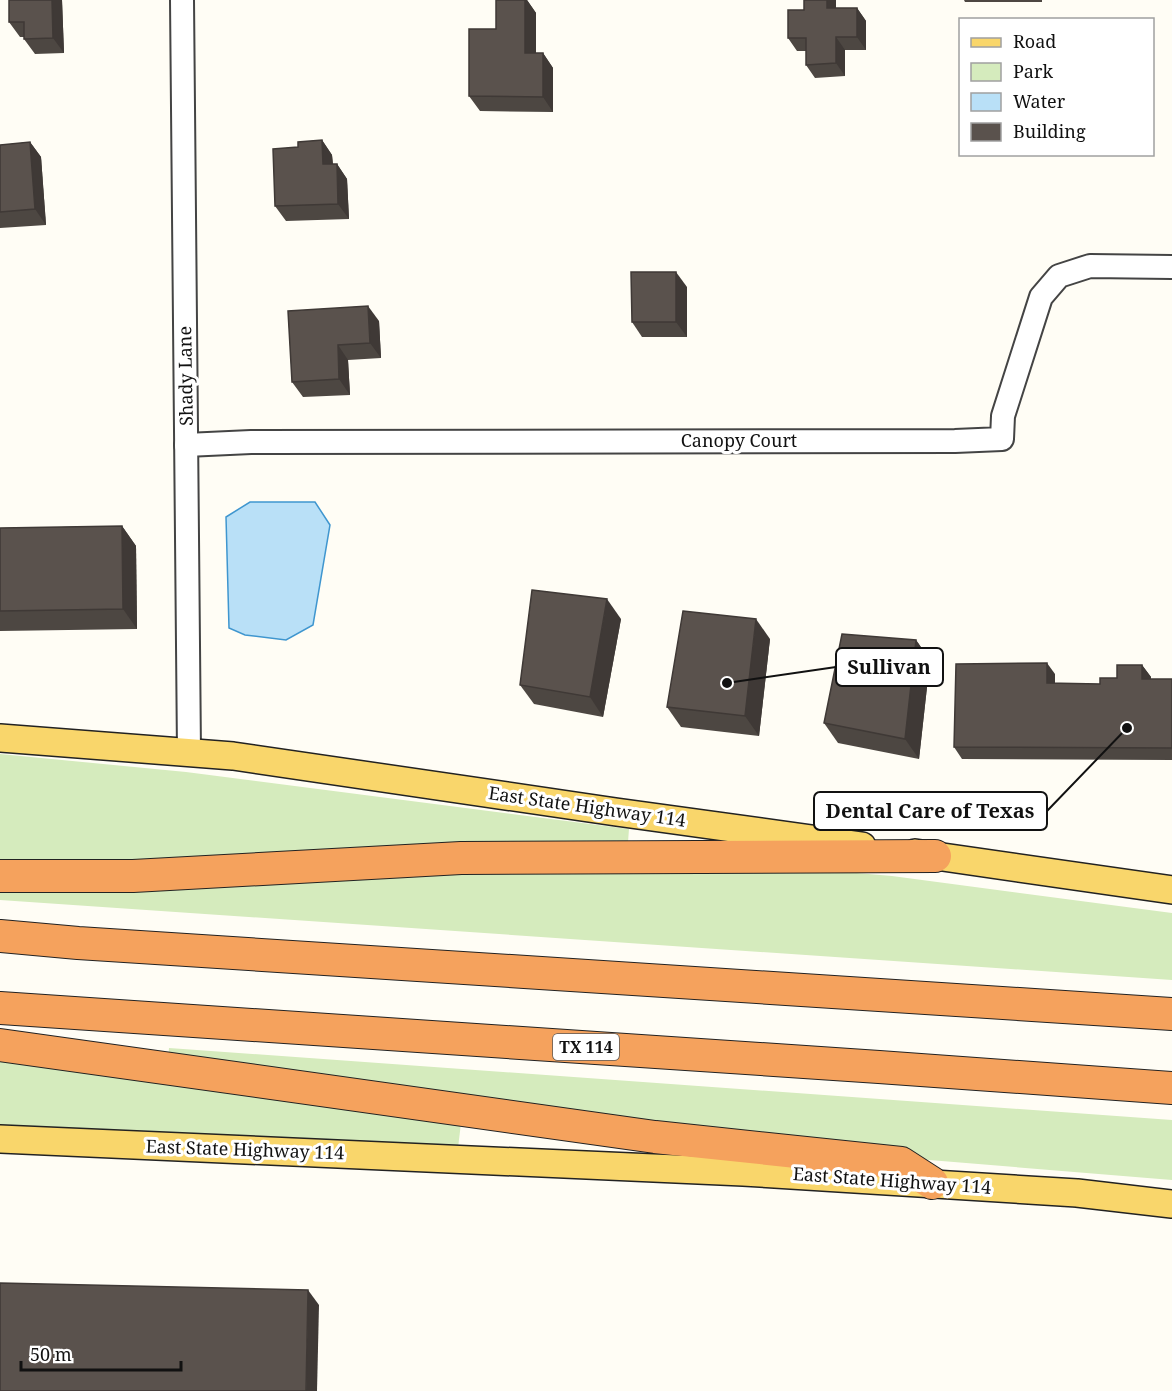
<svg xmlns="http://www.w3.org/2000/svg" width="1172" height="1391" font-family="'Noto Serif',serif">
  <rect width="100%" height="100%" fill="#fffdf5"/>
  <!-- green -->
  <g fill="#d5ebbd">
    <polygon points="0,754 186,772 629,829 628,842 547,842 175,862 0,869"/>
    <polygon points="740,863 892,876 1172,913 1172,980 0,900 0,889"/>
    <polygon points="169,1048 1172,1120 1172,1180 856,1154 168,1060"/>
    <polygon points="0,1057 461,1123 458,1148 0,1125"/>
  </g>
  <!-- water -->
  <polygon fill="#b9e0f7" stroke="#3f96cf" stroke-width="1.5" points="250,502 315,502 330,525 313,625 286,640 245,635 229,628 226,517"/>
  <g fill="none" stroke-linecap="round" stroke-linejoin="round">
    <defs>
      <g id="minor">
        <polyline points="182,0 189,752"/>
        <polyline points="186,445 251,442 955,441 1002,439 1003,416 1041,297 1059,276 1090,266 1172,267"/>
      </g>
      <g id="major">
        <polyline points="0,738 233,756 616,812 862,846"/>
        <polyline points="915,853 1172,890"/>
        <polyline points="0,1139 743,1172 1077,1193 1172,1204"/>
      </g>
      <g id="highway">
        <polyline points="0,876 133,876 461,858 935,856"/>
        <polyline points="0,936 78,943 1172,1014"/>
        <polyline points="0,1008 879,1067 1172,1088"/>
        <polyline points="0,1045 655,1137 901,1163 932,1183"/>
      </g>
    </defs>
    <!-- minor casing -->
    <use href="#minor" stroke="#444" stroke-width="26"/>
    <!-- major casing -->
    <use href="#major" stroke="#222" stroke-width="30"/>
    <!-- highway casing -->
    <use href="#highway" stroke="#222" stroke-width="34"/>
    <!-- minor -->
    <use href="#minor" stroke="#fff" stroke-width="22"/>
    <!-- major -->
    <use href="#major" stroke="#f9d66b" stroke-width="27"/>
    <!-- highway -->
    <use href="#highway" stroke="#f5a25d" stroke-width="32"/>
  </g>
  <!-- wall -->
  <g fill="#4d4742">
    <polygon points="9,0 62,0 64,53 35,54 24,39 24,37 20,37 9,22"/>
    <polygon points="496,0 527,0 536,13 536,53 543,53 553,68 553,112 480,111 469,96 496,29"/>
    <polygon points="836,0 836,8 857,8 866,21 866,50 845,50 845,76 815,78 806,65 806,51 797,51 788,38 804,10"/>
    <polygon points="964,0 1042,0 1042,2 965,2"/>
    <polygon points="322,140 332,155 333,164 337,164 347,179 349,219 286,221 275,206"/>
    <polygon points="30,142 41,157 46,225 0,228 0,145"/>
    <polygon points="687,287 687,337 642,337 632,322"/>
    <polygon points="288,311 379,321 381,358 348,360 350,395 303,397 292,382"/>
    <polygon points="122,526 136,546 137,629 0,631 0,528"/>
    <polygon points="621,619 603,717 534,704 520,685"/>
    <polygon points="770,639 759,736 681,727 667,707"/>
    <polygon points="916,640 930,660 919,759 838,743 824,723"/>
    <polygon points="1142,665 1151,677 1150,679 1172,679 1172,760 962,759 954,747 1055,674 1055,683 1100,684 1117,678"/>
  </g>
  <!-- shaded-wall -->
  <g fill="#3f3936">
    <polygon points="52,0 62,0 64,53 53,38"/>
    <polygon points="525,0 527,0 536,13 536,68 525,53"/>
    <polygon points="827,0 836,0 836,21 827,8"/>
    <polygon points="857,8 866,21 866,50 857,37"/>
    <polygon points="836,37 845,50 845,76 836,63"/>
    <polygon points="543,53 553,68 553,112 543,97"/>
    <polygon points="322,140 332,155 334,179 323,164"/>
    <polygon points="30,142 41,157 46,225 35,209"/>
    <polygon points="337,164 347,179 349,219 338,204"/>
    <polygon points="676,272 687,287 687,337 676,322"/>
    <polygon points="368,306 379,321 381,358 370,343"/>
    <polygon points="338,345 348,360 350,395 339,379"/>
    <polygon points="122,526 136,546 137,629 123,609"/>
    <polygon points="607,599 621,619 603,717 590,697"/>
    <polygon points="756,619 770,639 759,736 745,716"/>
    <polygon points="916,640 930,660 919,759 905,739"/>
    <polygon points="1047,663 1055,674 1055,695 1047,683"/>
    <polygon points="1142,665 1151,677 1150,691 1142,679"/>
    <polygon points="308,1290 319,1305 317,1391 306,1391"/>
  </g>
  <!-- building -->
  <g fill="#5a524d" stroke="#3f3936" stroke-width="1.5">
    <polygon points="9,0 52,0 53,38 24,39 24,22 9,22"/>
    <polygon points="496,0 525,0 525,53 543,53 543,97 469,96 469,29 496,29"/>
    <polygon points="804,0 827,0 827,8 857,8 857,37 836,37 836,63 806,65 806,38 788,38 788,10 804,10"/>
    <polygon points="322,140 323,164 337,164 338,204 275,206 273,149 298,147 298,142"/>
    <polygon points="30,142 35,209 0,212 0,145"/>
    <polygon points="631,272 676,272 676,322 632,322"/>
    <polygon points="368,306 370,343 338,345 339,379 292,382 288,311"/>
    <polygon points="122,526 123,609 0,611 0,528"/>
    <polygon points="532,590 607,599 590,697 520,685"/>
    <polygon points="683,611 756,619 745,716 667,707"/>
    <polygon points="842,634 916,640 905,739 824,723"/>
    <polygon points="1047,663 1047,683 1100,684 1100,678 1117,678 1117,665 1142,665 1142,679 1172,679 1172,748 954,747 956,664"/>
    <polygon points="0,1283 308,1290 306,1391 0,1391"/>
  </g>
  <g text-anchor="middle" stroke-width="6" stroke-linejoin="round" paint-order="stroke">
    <!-- shield labels -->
    <rect fill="#fff" stroke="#585858" stroke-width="1.5" x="553" y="1034" width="66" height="26" rx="4.5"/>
    <g font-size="16" font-weight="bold" fill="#111">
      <text x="586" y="1053">TX 114</text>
    </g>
    <!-- street labels -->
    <g font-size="18" fill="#111" stroke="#fff">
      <text transform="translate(186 376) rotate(-91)" y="6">Shady Lane</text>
      <text x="739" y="447">Canopy Court</text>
      <text transform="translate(587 807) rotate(8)" y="6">East State Highway 114</text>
      <text transform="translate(245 1150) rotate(2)" y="6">East State Highway 114</text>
      <text transform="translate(892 1181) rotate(4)" y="6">East State Highway 114</text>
    </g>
  </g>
  <!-- callouts -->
  <path fill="none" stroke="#111" stroke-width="2" d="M727 683L836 667M1127 728L1047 811"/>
  <g fill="#111" stroke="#fff" stroke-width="2">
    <circle cx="727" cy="683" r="6"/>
    <circle cx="1127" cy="728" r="6"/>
  </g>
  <g fill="#fff" stroke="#111" stroke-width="2">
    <rect x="836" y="648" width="107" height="38" rx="6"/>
    <rect x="814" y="792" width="233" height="38" rx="6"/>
  </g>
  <g font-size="20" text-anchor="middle" font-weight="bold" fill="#111">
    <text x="889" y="674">Sullivan</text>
    <text x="930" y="818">Dental Care of Texas</text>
  </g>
  <!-- legend -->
  <rect x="959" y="18" width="195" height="138" fill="#ffffff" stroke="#a0a0a0" stroke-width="1.5"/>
  <rect x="971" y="38" width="30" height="9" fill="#f9d66b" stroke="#a0a0a0" stroke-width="1.5"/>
  <text x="1013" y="48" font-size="18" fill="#111111">Road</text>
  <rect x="971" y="63" width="30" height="18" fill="#d5ebbd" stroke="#a0a0a0" stroke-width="1.5"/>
  <text x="1013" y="78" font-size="18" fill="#111111">Park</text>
  <rect x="971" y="93" width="30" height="18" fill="#b9e0f7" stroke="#a0a0a0" stroke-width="1.5"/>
  <text x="1013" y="108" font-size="18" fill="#111111">Water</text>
  <rect x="971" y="123" width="30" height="18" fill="#5a524d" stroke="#a0a0a0" stroke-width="1.5"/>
  <text x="1013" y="138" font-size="18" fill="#111111">Building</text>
  <!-- scale -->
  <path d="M21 1361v9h160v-9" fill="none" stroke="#111111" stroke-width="3"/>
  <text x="30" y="1361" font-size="18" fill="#111111" stroke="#ffffff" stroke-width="4.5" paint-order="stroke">50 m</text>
</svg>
